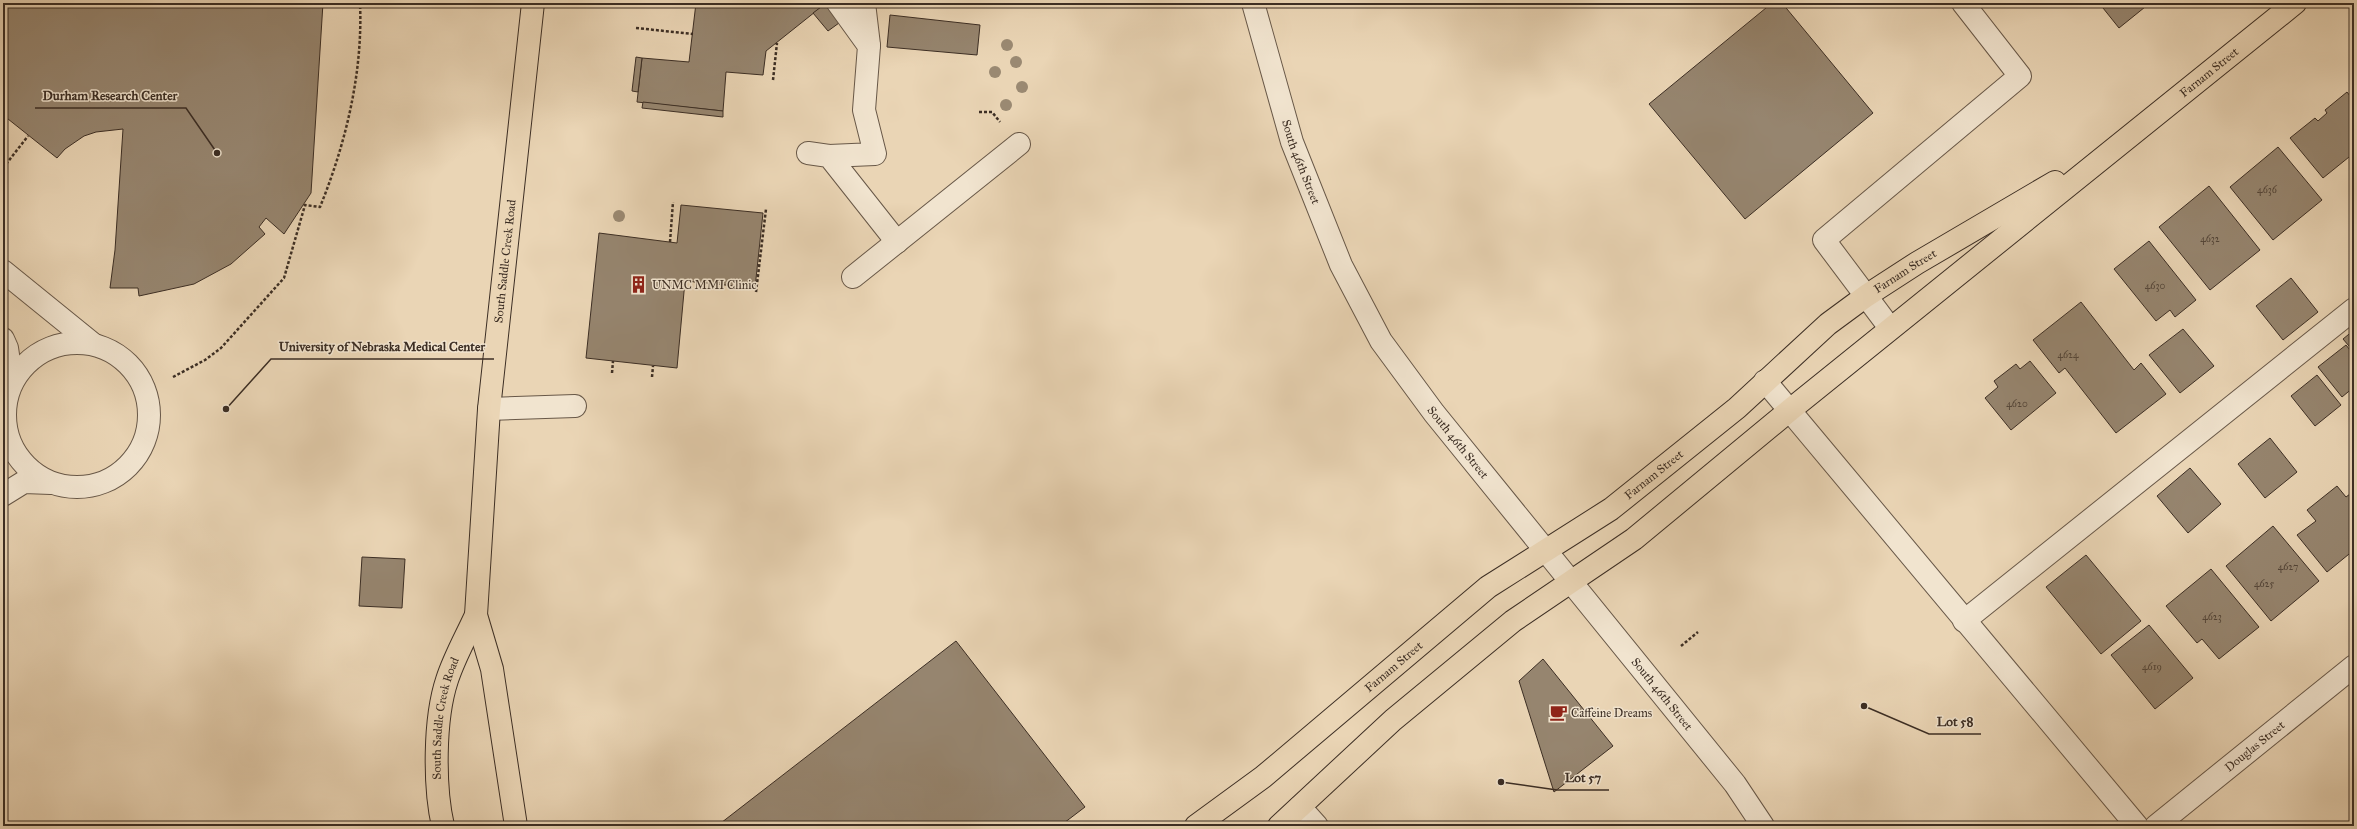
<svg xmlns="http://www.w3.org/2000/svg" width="2357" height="829" font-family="'IM FELL Great Primer',serif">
  <rect width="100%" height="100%" fill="#ead5b5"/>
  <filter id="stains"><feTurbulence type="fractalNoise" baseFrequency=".005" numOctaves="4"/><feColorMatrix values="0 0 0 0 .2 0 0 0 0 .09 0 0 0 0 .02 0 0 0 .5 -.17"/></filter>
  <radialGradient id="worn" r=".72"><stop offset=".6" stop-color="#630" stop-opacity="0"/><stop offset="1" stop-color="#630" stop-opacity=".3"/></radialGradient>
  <!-- building -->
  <g fill="#96856f" stroke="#3c2e24">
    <polygon points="3,3 323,3 311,193 284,234 266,218 259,227 265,234 231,264 194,284 139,296 138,288 110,288 115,250 123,129 96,132 84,136 65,149 57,158 3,115"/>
    <polygon points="696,3 824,3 825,4 766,51 763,75 726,72 723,111 637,102 642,58 689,62"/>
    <polygon points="1772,3 1782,3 1873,113 1745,219 1649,104"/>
    <polygon points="2099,3 2150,3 2119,28"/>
    <polygon points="825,4 839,23 828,31 813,13"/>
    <polygon points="890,15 980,25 977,55 887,47"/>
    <polygon points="636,57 642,58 638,92 632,91"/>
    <polygon points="2347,92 2354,101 2354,153 2323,178 2290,138 2315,118 2318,121 2327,113 2325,110"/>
    <polygon points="643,102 723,111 723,117 642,108"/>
    <polygon points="2278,147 2322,200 2273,240 2230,187"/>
    <polygon points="2209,186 2260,250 2210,290 2159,227"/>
    <polygon points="681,205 763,213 755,288 685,281 677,368 586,358 599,233 677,243"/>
    <polygon points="2149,241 2196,300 2175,317 2170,310 2156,321 2114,269"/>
    <polygon points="2291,278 2318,312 2283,340 2256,306"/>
    <polygon points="2081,302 2134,370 2141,363 2166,394 2116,433 2065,368 2059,373 2033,340"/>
    <polygon points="2183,329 2214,366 2180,393 2149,355"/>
    <polygon points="2354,330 2354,352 2343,339"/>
    <polygon points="2346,345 2354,355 2354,387 2342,397 2318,367"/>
    <polygon points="2030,361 2056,393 2011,430 1985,398 1998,387 1994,381 2016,364 2020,369"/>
    <polygon points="2317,375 2341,405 2315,426 2291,396"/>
    <polygon points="2270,438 2297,472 2265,498 2238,464"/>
    <polygon points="2190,468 2221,504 2188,533 2157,496"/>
    <polygon points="2337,486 2346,497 2354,491 2354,550 2327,572 2297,535 2316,521 2307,510"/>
    <polygon points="2273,526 2319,581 2271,621 2226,566"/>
    <polygon points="2086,555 2141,621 2101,654 2046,587"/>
    <polygon points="362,557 405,559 402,608 359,606"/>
    <polygon points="2211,569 2259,627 2219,659 2202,639 2197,643 2166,606"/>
    <polygon points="2149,625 2193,678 2155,709 2111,655"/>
    <polygon points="956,641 1085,807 1060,826 717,826"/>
    <polygon points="1543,659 1613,746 1554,792 1519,681"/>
  </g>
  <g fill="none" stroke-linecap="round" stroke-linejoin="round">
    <defs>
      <g id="minor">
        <polyline points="864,3 869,45"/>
        <path id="s1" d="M1253,3l39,139 49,123 40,76 53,72 301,371 28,42"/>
        <polyline points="808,153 829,156 897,242"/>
        <polyline points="829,156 875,154 864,110 869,46 838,3"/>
        <polyline points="3,271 93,344"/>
        <polyline points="853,277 1019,144"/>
        <polyline points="1890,328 1824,240 2020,76 1963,3"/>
        <polyline points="3,339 7,348 12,382"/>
        <circle cx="77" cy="415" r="72"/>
        <polyline points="1765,381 2137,826"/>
        <polyline points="489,409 575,406"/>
        <polyline points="3,495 24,482 51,483"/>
        <polyline points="1964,621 2354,309"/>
        <polyline points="1300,807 1317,826"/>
        <path id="s2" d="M2156,826l198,-160"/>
      </g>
      <g id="major">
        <path id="s3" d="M443,826c-9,-39 -9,-107 4,-146 7,-22 19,-43 29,-65"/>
        <path id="s4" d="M516,826l-24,-157 -16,-54 13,-206 44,-406"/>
        <path id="s5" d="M1196,826l67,-49 225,-190 123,-78 126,-101 91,-84 38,-28 51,-33 138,-81"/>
        <path id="s6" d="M1279,826l114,-106 120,-99 121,-82 156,-129 505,-407"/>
      </g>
    </defs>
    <!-- minor casing -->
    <use href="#minor" stroke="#685848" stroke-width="24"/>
    <!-- major casing -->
    <use href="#major" stroke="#3c2e24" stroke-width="24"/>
    <!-- path -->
    <g stroke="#3c2e24" stroke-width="2.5" stroke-dasharray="3 2" stroke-linecap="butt">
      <polyline points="636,28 693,34"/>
      <polyline points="773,80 777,43"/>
      <polyline points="979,112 992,112 1000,122"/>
      <polyline points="3,168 28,136"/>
      <polyline points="670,242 673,202"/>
      <polyline points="756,292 766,209"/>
      <polyline points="612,373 613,361"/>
      <path d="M173,377l32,-17 16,-12 63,-70 21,-73 15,2c26,-64 43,-135 40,-204"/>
      <polyline points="652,377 653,366"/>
      <polyline points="1681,646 1698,632"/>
    </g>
    <!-- minor -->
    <use href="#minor" stroke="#f1e4cf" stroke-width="22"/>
    <!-- major -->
    <use href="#major" stroke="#ead5b5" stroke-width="22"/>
  </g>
  <!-- trees -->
  <g fill="#9a8972">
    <circle cx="1007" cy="45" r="6"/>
    <circle cx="1016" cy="62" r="6"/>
    <circle cx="995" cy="72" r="6"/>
    <circle cx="1022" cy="87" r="6"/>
    <circle cx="1006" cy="105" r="6"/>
    <circle cx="619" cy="216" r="6"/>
  </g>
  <!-- icons -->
  <defs>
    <symbol id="building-bare" viewBox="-9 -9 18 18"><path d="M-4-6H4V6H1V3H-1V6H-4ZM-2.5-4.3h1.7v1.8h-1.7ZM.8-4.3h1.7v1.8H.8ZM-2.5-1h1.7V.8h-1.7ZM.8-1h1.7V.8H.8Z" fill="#8f2418" stroke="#f1e4cf" stroke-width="2.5" paint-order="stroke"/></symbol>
    <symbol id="cafe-bare" viewBox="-9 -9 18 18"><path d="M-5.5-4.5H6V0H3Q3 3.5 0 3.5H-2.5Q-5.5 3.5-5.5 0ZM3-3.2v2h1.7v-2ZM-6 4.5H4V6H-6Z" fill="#8f2418" stroke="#f1e4cf" stroke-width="2.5" paint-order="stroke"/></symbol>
  </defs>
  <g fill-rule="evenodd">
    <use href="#building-bare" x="626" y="272" width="25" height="25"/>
    <use href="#cafe-bare" x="1546" y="700" width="25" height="25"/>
  </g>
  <g text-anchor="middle" stroke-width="3" stroke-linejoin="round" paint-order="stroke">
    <!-- number labels -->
    <g font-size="10" fill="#524437">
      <text x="2267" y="193">4636</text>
      <text x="2210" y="242">4632</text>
      <text x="2155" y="289">4630</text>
      <text x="2068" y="358">4624</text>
      <text x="2017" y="407">4620</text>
      <text x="2288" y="570">4627</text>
      <text x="2264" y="587">4625</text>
      <text x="2212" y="620">4623</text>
      <text x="2152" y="670">4619</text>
    </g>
    <!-- street labels -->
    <g font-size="12" fill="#3c2e24" stroke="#f1e4cf">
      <text dy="4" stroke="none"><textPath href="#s6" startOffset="1198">Farnam Street</textPath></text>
      <text dy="4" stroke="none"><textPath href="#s1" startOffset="166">South 46th Street</textPath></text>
      <text dy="4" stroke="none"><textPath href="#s4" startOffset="570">South Saddle Creek Road</textPath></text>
      <text dy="4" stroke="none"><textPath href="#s5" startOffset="902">Farnam Street</textPath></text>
      <text dy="4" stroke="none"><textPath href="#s1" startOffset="490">South 46th Street</textPath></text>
      <text dy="4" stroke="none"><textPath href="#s5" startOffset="578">Farnam Street</textPath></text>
      <text dy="4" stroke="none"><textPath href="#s5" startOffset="254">Farnam Street</textPath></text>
      <text dy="4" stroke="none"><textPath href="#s1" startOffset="814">South 46th Street</textPath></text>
      <text dy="4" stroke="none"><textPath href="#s3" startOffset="109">South Saddle Creek Road</textPath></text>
      <text dy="4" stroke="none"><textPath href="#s2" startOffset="127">Douglas Street</textPath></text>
    </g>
    <!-- poi labels -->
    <g font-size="12" fill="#3c2e24" stroke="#f1e4cf" text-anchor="start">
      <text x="652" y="289">UNMC MMI Clinic</text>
      <text x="1571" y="717">Caffeine Dreams</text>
    </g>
  </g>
  <!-- callouts -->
  <path fill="none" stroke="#3c2e24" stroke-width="1.5" d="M217 153L186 108H35M226 409L271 359H494M1864 706L1929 734H1981M1501 782L1557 790H1609"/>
  <g fill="#3c2e24" stroke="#f1e4cf" stroke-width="1.5">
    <circle cx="217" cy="153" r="4"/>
    <circle cx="226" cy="409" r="4"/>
    <circle cx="1864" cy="706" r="4"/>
    <circle cx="1501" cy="782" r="4"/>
  </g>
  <g font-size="13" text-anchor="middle" font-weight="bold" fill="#3c2e24" stroke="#f1e4cf" stroke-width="3" stroke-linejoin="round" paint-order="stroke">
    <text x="110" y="100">Durham Research Center</text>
    <text x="382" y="351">University of Nebraska Medical Center</text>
    <text x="1955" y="726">Lot 58</text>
    <text x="1583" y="782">Lot 57</text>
  </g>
  <!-- margin -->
  <rect width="2357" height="829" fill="none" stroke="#ead5b5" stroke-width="16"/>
  <rect x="4" y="4" width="2349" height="821" fill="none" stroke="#3c2e24" stroke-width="2"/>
  <rect x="8" y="8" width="2341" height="813" fill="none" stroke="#3c2e24"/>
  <rect width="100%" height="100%" filter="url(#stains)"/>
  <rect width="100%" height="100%" fill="url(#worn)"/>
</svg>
